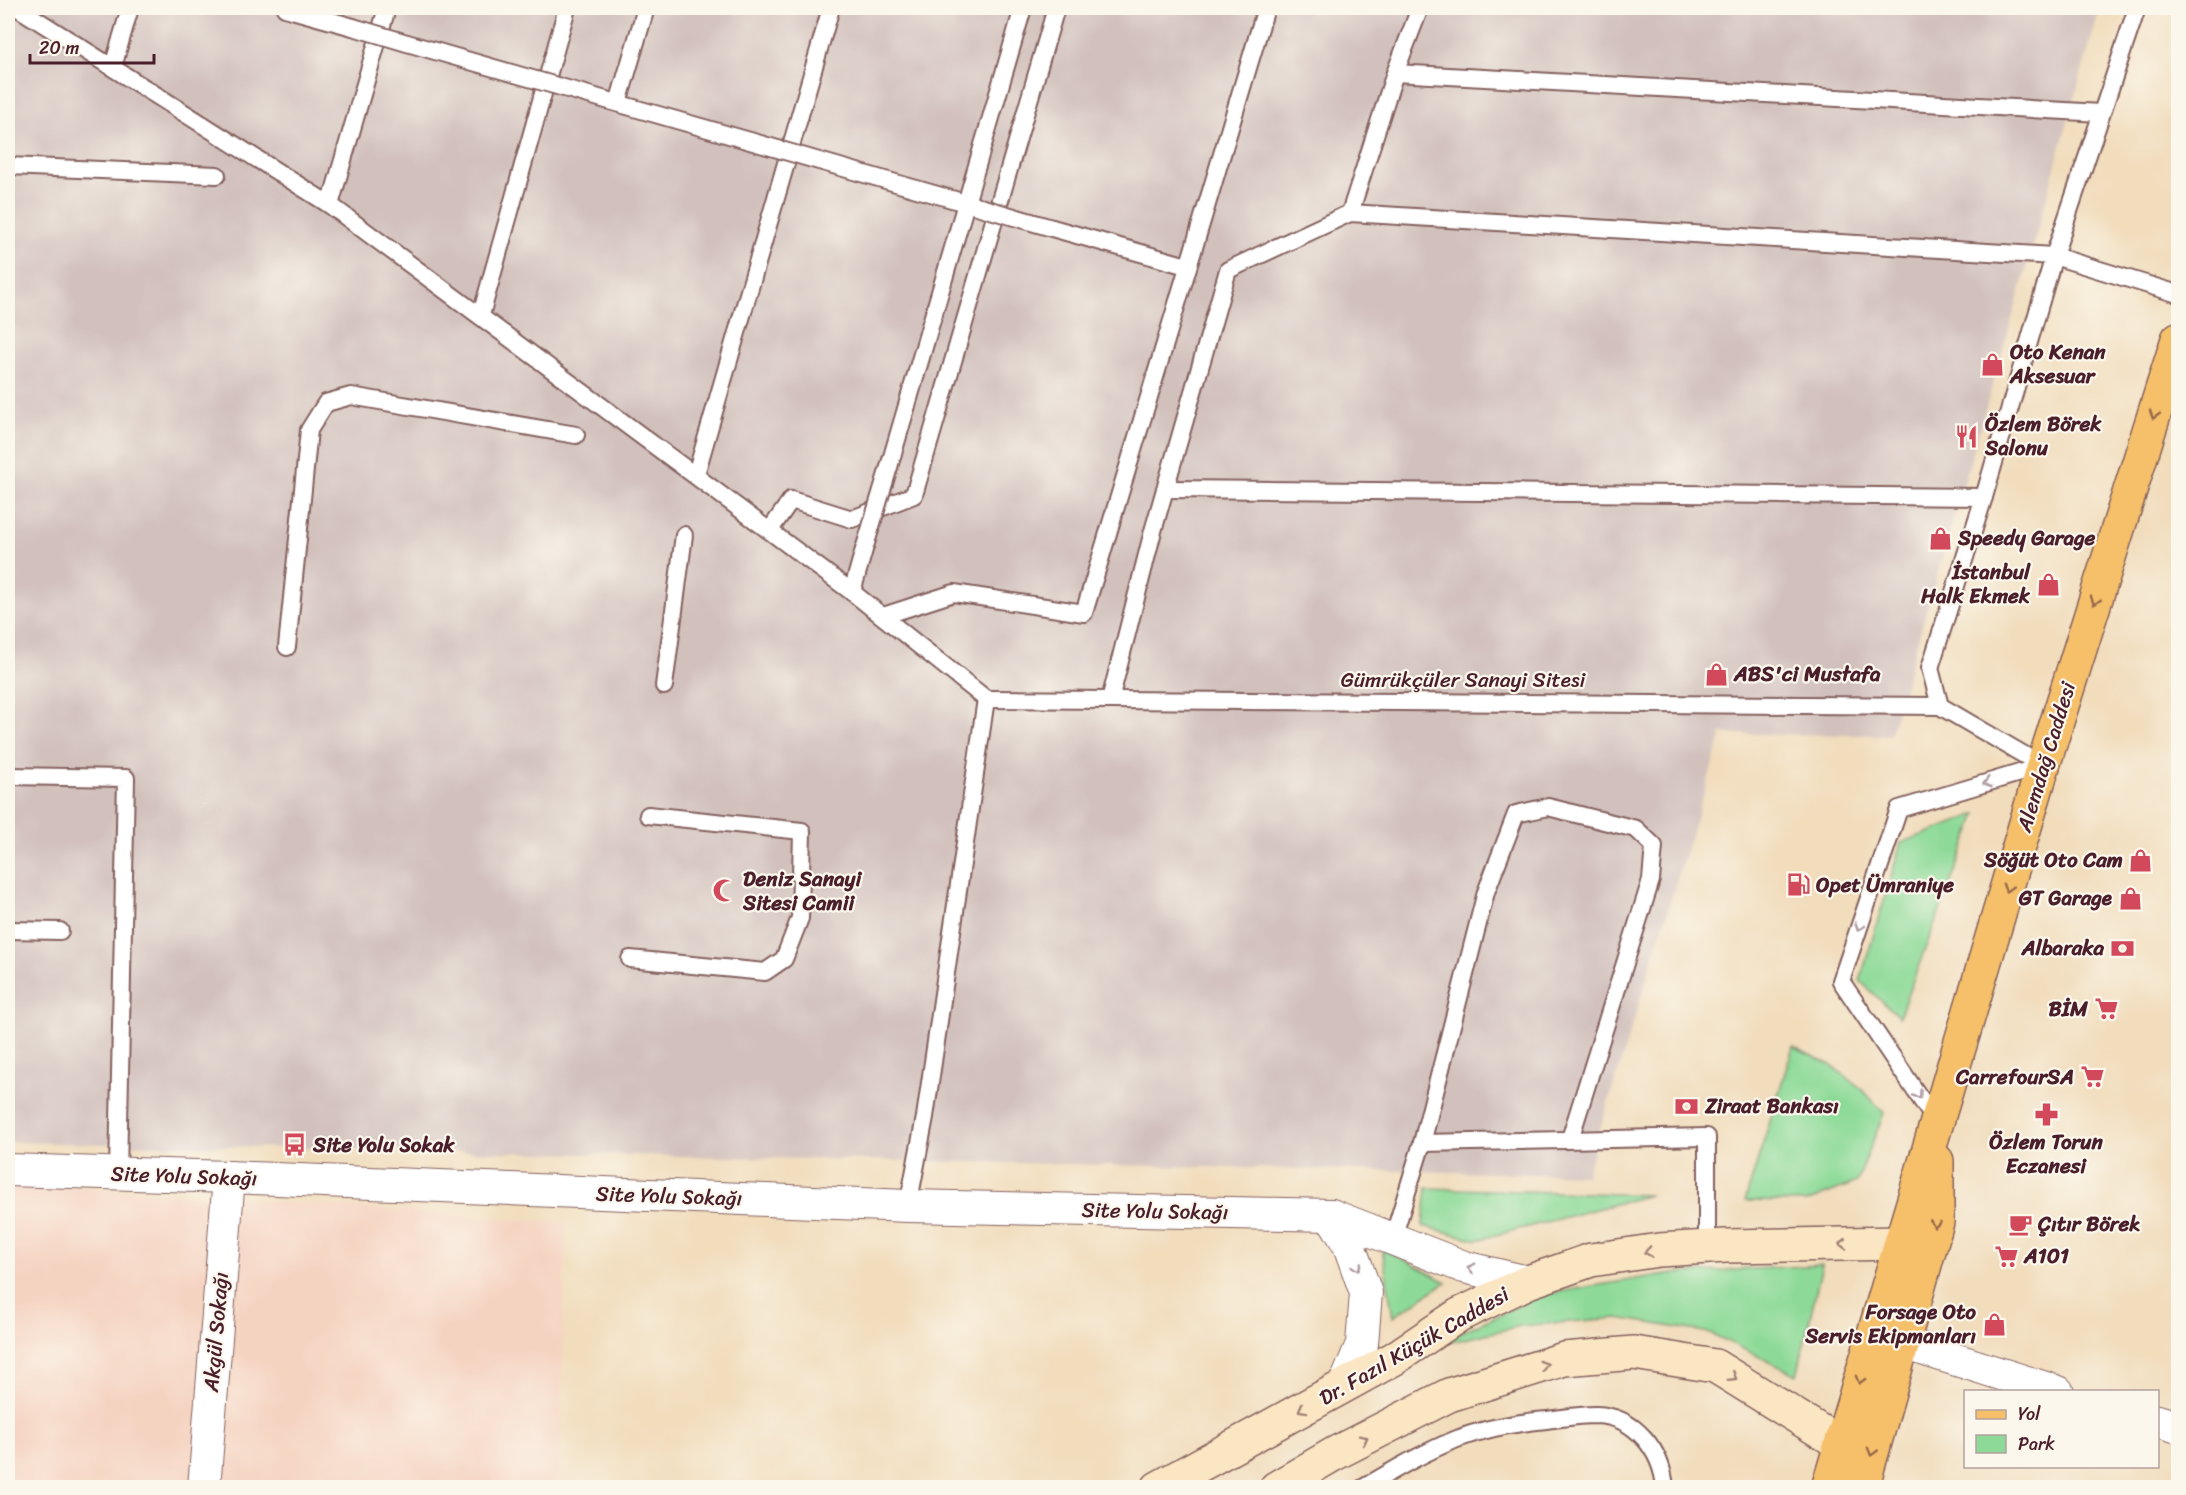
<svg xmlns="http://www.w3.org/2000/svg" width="2186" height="1495" font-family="Sriracha,sans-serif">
  <rect width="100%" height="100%" fill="#fbf7ec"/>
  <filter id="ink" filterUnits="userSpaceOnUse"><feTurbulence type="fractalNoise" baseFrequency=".0167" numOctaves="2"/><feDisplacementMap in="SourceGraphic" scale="12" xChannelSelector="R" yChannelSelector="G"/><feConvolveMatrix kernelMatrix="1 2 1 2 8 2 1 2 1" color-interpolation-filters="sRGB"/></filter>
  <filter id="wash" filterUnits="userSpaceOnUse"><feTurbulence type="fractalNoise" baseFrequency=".008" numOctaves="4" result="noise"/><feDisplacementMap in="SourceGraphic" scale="24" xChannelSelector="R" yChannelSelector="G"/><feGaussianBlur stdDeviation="1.35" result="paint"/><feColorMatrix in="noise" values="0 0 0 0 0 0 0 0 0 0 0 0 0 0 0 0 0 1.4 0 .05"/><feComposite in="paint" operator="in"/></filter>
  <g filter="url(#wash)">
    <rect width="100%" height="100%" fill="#f1dcbb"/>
    <!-- built -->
    <polygon fill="#f5d3c1" points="8,1182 566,1223 559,1487 8,1487"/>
    <!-- industrial -->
    <polygon fill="#d1c0bc" points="8,8 2100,8 2021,288 1890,735 1722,734 1586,1175 8,1142"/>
    <!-- green -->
    <g fill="#8dda98" stroke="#6c7c62" stroke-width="1.5">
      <polygon points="1977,814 1899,1017 1860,981 1901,843"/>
      <polygon points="1793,1047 1829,1064 1861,1088 1884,1113 1857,1182 1806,1202 1745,1201"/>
      <polygon points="1427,1188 1650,1195 1477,1240 1423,1226"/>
      <polygon points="1382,1248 1446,1282 1393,1317"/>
      <polygon points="1822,1265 1797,1375 1710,1333 1618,1318 1520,1326 1426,1348 1545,1294 1667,1274"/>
    </g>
  </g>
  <g filter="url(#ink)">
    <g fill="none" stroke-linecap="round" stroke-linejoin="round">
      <defs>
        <g id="lane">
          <polyline points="18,8 330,205 852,592 986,699"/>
          <polyline points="285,8 353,27"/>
          <polyline points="407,43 515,74"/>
          <polyline points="113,67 130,8"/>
          <polyline points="1395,73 2101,113"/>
          <polyline points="585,94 750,141"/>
          <polyline points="618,103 646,8"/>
          <polyline points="819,161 976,206"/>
          <polyline points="8,166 217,175"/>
          <polyline points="330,205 387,8"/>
          <polyline points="1350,213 1395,73 1420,8"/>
          <polyline points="1052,228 1187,266"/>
          <polyline points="481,315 567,8"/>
          <polyline points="889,467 1023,8"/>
          <polyline points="696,474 831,8"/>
          <polyline points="1165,489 1984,497"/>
          <polyline points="770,530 791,500 852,519 914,495 1056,8"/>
          <polyline points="852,592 863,553"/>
          <polyline points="883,616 954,593 1084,613 1266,8"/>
          <polyline points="287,647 309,430 326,403 351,396 576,435"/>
          <polyline points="664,686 684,535"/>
          <polyline points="986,699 1940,706"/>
          <polyline points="1110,700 1153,531 1228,270 1350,213 2054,256 2178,294"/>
          <polyline points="2043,766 1940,706 1930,668 1984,497 2054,256 2137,8"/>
          <polyline points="8,776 126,778 118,1173"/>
          <polyline points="8,930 60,931"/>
          <polyline points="630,959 765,972 784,959 800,918 802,831 648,815"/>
          <polyline points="1937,1123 1841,981 1899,809 2043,766"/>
          <polyline points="1422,1143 1707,1137 1707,1247"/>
          <polyline points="908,1206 925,1117 986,699"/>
          <polyline points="1393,1238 1422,1143 1486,892 1516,814 1548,807 1636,829 1654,846 1651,880 1570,1139"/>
          <path d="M1363,1488c31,-18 61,-36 94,-49 29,-11 58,-16 89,-19 16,-2 33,-5 50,-5 39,1 66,36 69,73"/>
        </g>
        <g id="street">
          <polyline points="8,1170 229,1177 908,1206 1331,1215 1464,1267 1528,1282"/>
          <polyline points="1331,1215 1349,1245 1366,1293 1362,1344 1345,1385"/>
          <polyline points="1878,1335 2058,1392"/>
          <polyline points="2158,1421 2178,1427"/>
          <polyline points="204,1488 229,1177"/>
        </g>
        <g id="secondary">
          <polyline points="1158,1488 1395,1358 1459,1315 1528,1282 1591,1260 1659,1250 1726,1246 1901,1243"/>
          <polyline points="1276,1488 1334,1454 1449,1395 1564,1359 1634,1353 1715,1366 1841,1444"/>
        </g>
        <g id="primary">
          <polyline points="1828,1488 2043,766 2178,339"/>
          <polyline points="1862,1488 1937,1222 1937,1161"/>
        </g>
      </defs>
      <!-- lane casing -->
      <use href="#lane" stroke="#84615d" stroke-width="20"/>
      <!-- street casing -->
      <use href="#street" stroke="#84615d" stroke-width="34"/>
      <!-- secondary casing -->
      <use href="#secondary" stroke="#84615d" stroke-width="36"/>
      <!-- primary casing -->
      <use href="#primary" stroke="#84615d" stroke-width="36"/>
      <!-- lane -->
      <use href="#lane" stroke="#fff" stroke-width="16"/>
      <!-- street -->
      <use href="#street" stroke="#fff" stroke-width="32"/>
      <!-- secondary -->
      <use href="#secondary" stroke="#fbe6c4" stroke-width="33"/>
      <!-- primary -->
      <use href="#primary" stroke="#f6c06b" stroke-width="33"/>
      <defs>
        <g id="lane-bridge">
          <polyline points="353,27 407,43"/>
          <polyline points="515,74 585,94"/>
          <polyline points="750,141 819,161"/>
          <polyline points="980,207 1052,228"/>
          <polyline points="863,553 889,467"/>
        </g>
      </defs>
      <!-- lane-bridge casing -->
      <use href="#lane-bridge" stroke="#84615d" stroke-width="20" stroke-linecap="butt"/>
      <!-- lane-bridge -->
      <use href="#lane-bridge" stroke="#fff" stroke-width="16"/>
    </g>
    <!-- one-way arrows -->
    <defs><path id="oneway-chevron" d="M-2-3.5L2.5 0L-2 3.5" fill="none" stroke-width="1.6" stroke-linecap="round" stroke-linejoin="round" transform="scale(1.5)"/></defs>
    <g stroke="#976748">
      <use href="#oneway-chevron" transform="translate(2154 415) rotate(108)"/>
      <use href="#oneway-chevron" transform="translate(2095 601) rotate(108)"/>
      <use href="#oneway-chevron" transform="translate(2007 888) rotate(106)"/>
      <use href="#oneway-chevron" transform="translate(1935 1224) rotate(99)"/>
      <use href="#oneway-chevron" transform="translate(1860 1380) rotate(106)"/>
      <use href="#oneway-chevron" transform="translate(1872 1452) rotate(106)"/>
    </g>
    <g stroke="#ae9aa0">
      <use href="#oneway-chevron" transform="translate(1987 783) rotate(164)"/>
      <use href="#oneway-chevron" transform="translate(1859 927) rotate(109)"/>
      <use href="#oneway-chevron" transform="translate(1918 1095) rotate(56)"/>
      <use href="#oneway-chevron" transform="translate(1357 1267) rotate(70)"/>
      <use href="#oneway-chevron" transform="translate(1471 1268) rotate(-165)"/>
    </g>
    <g stroke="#a28278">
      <use href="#oneway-chevron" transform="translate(1843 1244) rotate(179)"/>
      <use href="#oneway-chevron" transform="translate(1648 1252) rotate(172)"/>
      <use href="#oneway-chevron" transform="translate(1544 1365) rotate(-17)"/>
      <use href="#oneway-chevron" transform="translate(1733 1377) rotate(32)"/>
      <use href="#oneway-chevron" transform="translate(1302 1409) rotate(151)"/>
      <use href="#oneway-chevron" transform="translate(1364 1439) rotate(-27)"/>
    </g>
  </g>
  <!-- icons -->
  <defs>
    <symbol id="shop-bare" viewBox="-9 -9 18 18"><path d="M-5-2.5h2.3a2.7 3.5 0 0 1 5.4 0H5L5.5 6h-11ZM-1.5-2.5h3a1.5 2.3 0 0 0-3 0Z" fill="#d1495b" stroke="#fbf7ec" stroke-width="2.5" paint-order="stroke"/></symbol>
    <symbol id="restaurant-bare" viewBox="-9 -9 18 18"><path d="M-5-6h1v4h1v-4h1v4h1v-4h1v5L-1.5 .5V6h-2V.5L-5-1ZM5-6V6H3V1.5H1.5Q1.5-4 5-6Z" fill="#d1495b" stroke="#fbf7ec" stroke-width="2.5" paint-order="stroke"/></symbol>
    <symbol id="fuel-bare" viewBox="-9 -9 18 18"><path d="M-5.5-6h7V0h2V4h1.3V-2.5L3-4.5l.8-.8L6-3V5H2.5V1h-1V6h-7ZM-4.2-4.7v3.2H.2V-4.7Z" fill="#d1495b" stroke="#fbf7ec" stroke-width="2.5" paint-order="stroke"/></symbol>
    <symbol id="mosque-bare" viewBox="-9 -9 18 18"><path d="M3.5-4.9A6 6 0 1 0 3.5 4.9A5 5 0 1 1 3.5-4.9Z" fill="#d1495b" stroke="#fbf7ec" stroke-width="2.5" paint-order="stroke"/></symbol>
    <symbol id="bank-bare" viewBox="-9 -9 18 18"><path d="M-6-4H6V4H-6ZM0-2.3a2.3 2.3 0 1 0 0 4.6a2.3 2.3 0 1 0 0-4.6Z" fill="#d1495b" stroke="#fbf7ec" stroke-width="2.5" paint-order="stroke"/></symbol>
    <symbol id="supermarket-bare" viewBox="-9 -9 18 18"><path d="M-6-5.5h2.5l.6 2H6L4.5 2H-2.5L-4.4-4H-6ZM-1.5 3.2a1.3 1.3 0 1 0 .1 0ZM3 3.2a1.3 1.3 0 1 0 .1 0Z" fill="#d1495b" stroke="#fbf7ec" stroke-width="2.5" paint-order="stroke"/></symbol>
    <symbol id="pharmacy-bare" viewBox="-9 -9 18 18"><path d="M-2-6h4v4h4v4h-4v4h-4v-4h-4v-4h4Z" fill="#d1495b" stroke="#fbf7ec" stroke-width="2.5" paint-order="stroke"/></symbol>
    <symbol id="bus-bare" viewBox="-9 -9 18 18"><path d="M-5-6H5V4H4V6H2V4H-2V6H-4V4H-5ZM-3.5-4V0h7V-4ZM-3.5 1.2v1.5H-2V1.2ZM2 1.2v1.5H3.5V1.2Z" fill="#d1495b" stroke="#fbf7ec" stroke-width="2.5" paint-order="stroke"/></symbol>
    <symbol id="cafe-bare" viewBox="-9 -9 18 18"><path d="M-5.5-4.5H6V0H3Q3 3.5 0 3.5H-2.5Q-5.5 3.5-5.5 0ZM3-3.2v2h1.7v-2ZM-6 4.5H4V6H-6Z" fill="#d1495b" stroke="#fbf7ec" stroke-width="2.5" paint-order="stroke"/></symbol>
  </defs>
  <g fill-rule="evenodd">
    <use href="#shop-bare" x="1976" y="348" width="33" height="33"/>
    <use href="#restaurant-bare" x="1950" y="420" width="33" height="33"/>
    <use href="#shop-bare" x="1924" y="522" width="33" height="33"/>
    <use href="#shop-bare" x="2032" y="568" width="33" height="33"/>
    <use href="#shop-bare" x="1700" y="658" width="33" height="33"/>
    <use href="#shop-bare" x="2124" y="844" width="33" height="33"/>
    <use href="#fuel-bare" x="1782" y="868" width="33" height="33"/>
    <use href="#mosque-bare" x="708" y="874" width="33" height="33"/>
    <use href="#shop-bare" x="2114" y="882" width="33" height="33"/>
    <use href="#bank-bare" x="2106" y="932" width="33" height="33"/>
    <use href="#supermarket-bare" x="2090" y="992" width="33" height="33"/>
    <use href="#supermarket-bare" x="2076" y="1060" width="33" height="33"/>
    <use href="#bank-bare" x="1670" y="1090" width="33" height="33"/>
    <use href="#pharmacy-bare" x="2030" y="1098" width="33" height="33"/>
    <use href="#bus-bare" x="278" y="1128" width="33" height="33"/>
    <use href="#cafe-bare" x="2004" y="1208" width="33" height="33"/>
    <use href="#supermarket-bare" x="1990" y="1240" width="33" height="33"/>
    <use href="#shop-bare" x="1978" y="1308" width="33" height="33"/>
  </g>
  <g text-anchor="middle" stroke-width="4.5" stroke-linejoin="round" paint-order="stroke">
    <!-- poi labels -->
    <g font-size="21" font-weight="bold" fill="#4a1f2b" stroke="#fbf7ec" text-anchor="start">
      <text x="2010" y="359">Oto Kenan<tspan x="2010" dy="24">Aksesuar</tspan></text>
      <text x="1985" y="431">Özlem Börek<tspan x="1985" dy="24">Salonu</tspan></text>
      <text x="1958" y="545">Speedy Garage</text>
      <text x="2030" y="579" text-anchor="end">İstanbul<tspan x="2030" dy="24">Halk Ekmek</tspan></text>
      <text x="1734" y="681">ABS'ci Mustafa</text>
      <text x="2123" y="867" text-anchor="end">Söğüt Oto Cam</text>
      <text x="743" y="886">Deniz Sanayi<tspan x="743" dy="24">Sitesi Camii</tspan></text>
      <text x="1816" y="892">Opet Ümraniye</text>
      <text x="2112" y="905" text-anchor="end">GT Garage</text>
      <text x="2104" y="955" text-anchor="end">Albaraka</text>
      <text x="2088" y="1016" text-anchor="end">BİM</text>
      <text x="2074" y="1084" text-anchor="end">CarrefourSA</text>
      <text x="1705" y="1113">Ziraat Bankası</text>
      <text x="2046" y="1149" text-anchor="middle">Özlem Torun<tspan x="2046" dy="24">Eczanesi</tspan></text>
      <text x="313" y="1152">Site Yolu Sokak</text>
      <text x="2038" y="1231">Çıtır Börek</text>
      <text x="2024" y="1263">A101</text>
      <text x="1976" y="1319" text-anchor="end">Forsage Oto<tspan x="1976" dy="24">Servis Ekipmanları</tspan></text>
    </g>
    <!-- street labels -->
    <g font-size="21" fill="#4a1f2b" stroke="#fbf7ec">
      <text x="1463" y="687">Gümrükçüler Sanayi Sitesi</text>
      <text transform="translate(2046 757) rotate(-73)" y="7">Alemdağ Caddesi</text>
      <text transform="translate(184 1176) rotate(2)" y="7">Site Yolu Sokağı</text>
      <text transform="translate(669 1196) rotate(2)" y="7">Site Yolu Sokağı</text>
      <text transform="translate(1155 1211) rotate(1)" y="7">Site Yolu Sokağı</text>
      <text transform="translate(216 1332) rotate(-85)" y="7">Akgül Sokağı</text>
      <text transform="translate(1414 1346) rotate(-30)" y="7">Dr. Fazıl Küçük Caddesi</text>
    </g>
  </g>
  <!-- margin -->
  <rect width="2186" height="1495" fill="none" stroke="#fbf7ec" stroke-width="30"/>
  <!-- legend -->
  <rect x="1964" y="1390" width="195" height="78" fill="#fbf7ec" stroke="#b4a19f" stroke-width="1.5"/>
  <rect x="1976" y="1410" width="30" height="9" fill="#f6c06b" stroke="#b4a19f" stroke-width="1.5"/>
  <text x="2018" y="1420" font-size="18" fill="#4a1f2b">Yol</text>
  <rect x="1976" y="1435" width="30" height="18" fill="#8dda98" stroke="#b4a19f" stroke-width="1.5"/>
  <text x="2018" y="1450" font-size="18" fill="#4a1f2b">Park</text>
  <!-- scale -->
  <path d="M30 54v9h124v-9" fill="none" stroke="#4a1f2b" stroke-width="3"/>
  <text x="39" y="54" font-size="18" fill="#4a1f2b" stroke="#fbf7ec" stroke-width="4.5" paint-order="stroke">20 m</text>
</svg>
